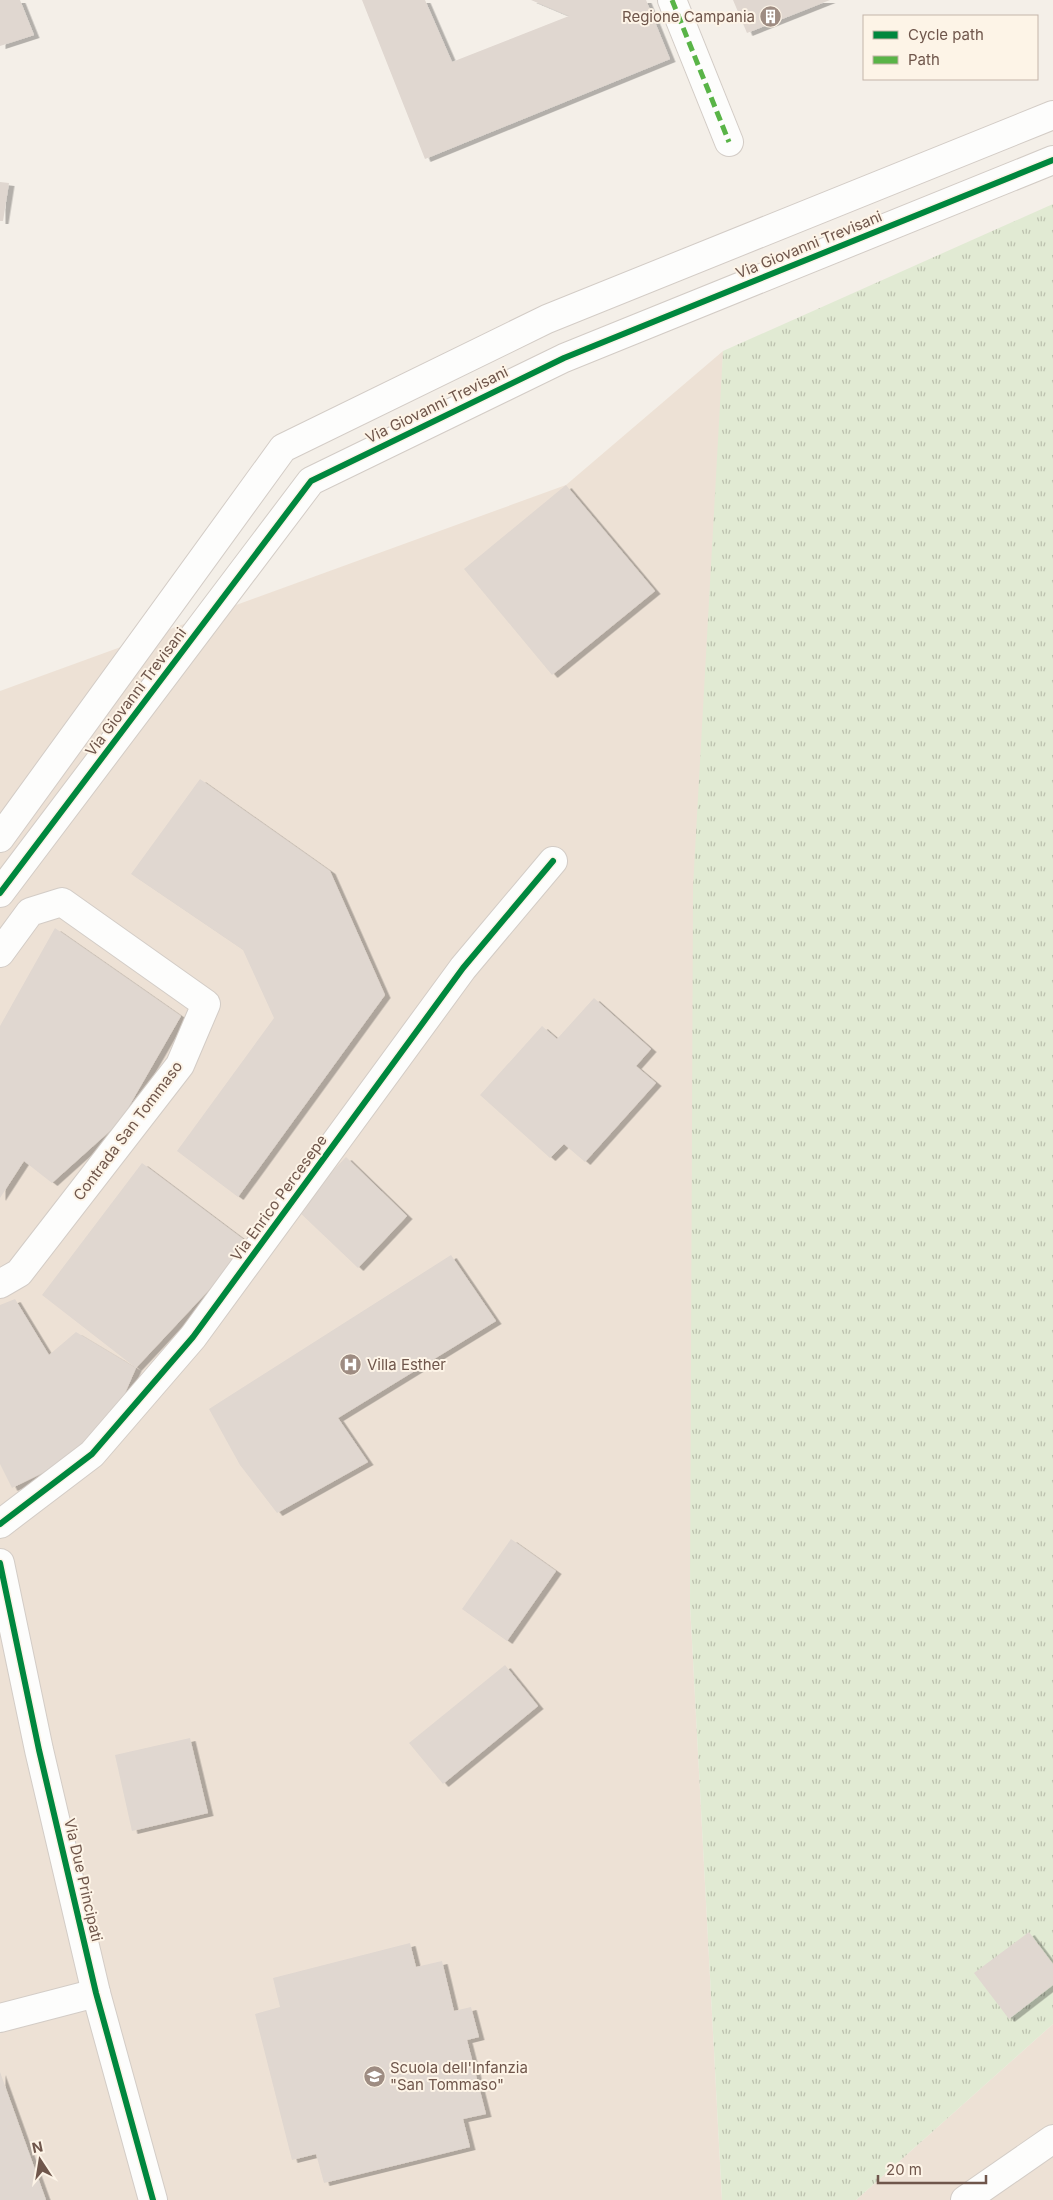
<svg xmlns="http://www.w3.org/2000/svg" width="1053" height="2200" font-family="Inter,sans-serif">
  <defs>
    <pattern id="park-tufts" width="24" height="20" patternUnits="userSpaceOnUse" patternTransform="scale(1.25)"><rect width="24" height="20" fill="#e1ead3"/><path d="M3 7l-1-3M5 7V3M7 7l1-3M15 17l-1-3M17 17v-4M19 17l1-3" fill="none" stroke="#bbc0ad"/></pattern>
    <filter id="shadow"><feDropShadow dx="5.5" dy="3" stdDeviation="0" flood-color="#0004"/></filter>
  </defs>
  <rect width="100%" height="100%" fill="#f4efe8"/>
  <!-- residential -->
  <g fill="#ede1d5">
    <polygon points="723,351 690,1604 722,2200 0,2200 0,691 566,485"/>
    <polygon points="1053,2024 1053,2200 856,2200"/>
  </g>
  <!-- park -->
  <polygon fill="url(#park-tufts)" points="1053,204 1053,2024 856,2200 722,2200 690,1604 693,887 723,351"/>
  <!-- building -->
  <g fill="#e0d7d0" filter="url(#shadow)">
    <polygon points="0,0 20,0 34,35 0,46"/>
    <polygon points="362,0 425,0 452,62 569,16 531,0 646,0 670,59 425,159"/>
    <polygon points="733,0 830,0 747,33"/>
    <polygon points="0,182 9,183 3,221 0,221"/>
    <polygon points="566,485 655,591 552,675 464,569"/>
    <polygon points="200,779 330,871 385,995 238,1197 177,1151 274,1018 243,950 131,874"/>
    <polygon points="55,928 181,1016 120,1122 52,1183 24,1161 0,1198 0,1026"/>
    <polygon points="594,998 651,1049 636,1066 656,1083 585,1162 564,1144 550,1158 480,1095 542,1026 557,1039"/>
    <polygon points="346,1157 407,1216 358,1268 296,1209"/>
    <polygon points="142,1163 251,1245 136,1368 116,1414 63,1463 12,1488 0,1464 0,1305 15,1299 49,1355 76,1332 136,1368 42,1295"/>
    <polygon points="451,1255 496,1321 338,1418 368,1462 277,1513 240,1465 209,1409"/>
    <polygon points="511,1539 556,1571 507,1641 462,1609"/>
    <polygon points="505,1665 538,1706 443,1784 409,1743"/>
    <polygon points="190,1738 208,1813 132,1831 115,1755"/>
    <polygon points="1029,1932 1053,1964 1053,1985 1009,2019 974,1973"/>
    <polygon points="410,1943 416,1967 442,1961 454,2011 471,2007 479,2037 467,2040 486,2114 463,2119 470,2147 324,2183 316,2154 292,2160 255,2014 280,2007 273,1978"/>
    <polygon points="0,2072 46,2200 0,2200"/>
  </g>
  <g fill="none" stroke-linecap="round" stroke-linejoin="round">
    <defs>
      <g id="minor">
        <polyline points="672,0 729,142"/>
        <polyline points="0,838 283,448 547,319 1053,115"/>
        <polyline points="0,893 311,481 564,358 1053,160"/>
        <polyline points="0,953 30,912 62,902 206,1004 180,1065 19,1273 0,1284"/>
        <polyline points="0,1524 92,1454 193,1337 463,968 553,861"/>
        <polyline points="0,1563 39,1750 96,1993 153,2200"/>
        <polyline points="0,2018 96,1993"/>
        <polyline points="965,2200 1053,2139"/>
      </g>
    </defs>
    <!-- minor casing -->
    <use href="#minor" stroke="#d3ccc6" stroke-width="30"/>
    <!-- minor -->
    <use href="#minor" stroke="#fdfdfc" stroke-width="28"/>
    <!-- quiet -->
    <polyline stroke="#59b447" stroke-width="5" stroke-dasharray="10 5" stroke-linecap="butt" points="672,0 729,142"/>
    <defs>
      <g id="cycleway">
        <polyline points="0,893 311,481 564,358 1053,160"/>
        <polyline points="0,1524 92,1454 193,1337 463,968 553,861"/>
        <polyline points="0,1563 39,1750 96,1993 153,2200"/>
      </g>
    </defs>
    <!-- cycleway casing -->
    <use href="#cycleway" stroke="#fdf4e7" stroke-width="9"/>
    <!-- cycleway -->
    <use href="#cycleway" stroke="#00873e" stroke-width="6"/>
  </g>
  <!-- icons -->
  <defs>
    <symbol id="building-disc" viewBox="-11 -11 22 22"><circle r="9.5" fill="#9e8c82" stroke="#fdf4e7"/><path d="M-4-6H4V6H1V3H-1V6H-4ZM-2.5-4.3h1.7v1.8h-1.7ZM.8-4.3h1.7v1.8H.8ZM-2.5-1h1.7V.8h-1.7ZM.8-1h1.7V.8H.8Z" fill="#fff"/></symbol>
    <symbol id="hospital-disc" viewBox="-11 -11 22 22"><circle r="9.5" fill="#9e8c82" stroke="#fdf4e7"/><path d="M-5-5h3v3.5h4V-5h3V5h-3V1.5h-4V5h-3Z" fill="#fff"/></symbol>
    <symbol id="school-disc" viewBox="-11 -11 22 22"><circle r="9.5" fill="#9e8c82" stroke="#fdf4e7"/><path d="M0-5L7-2L0 1L-7-2ZM-4 1L0 2.5L4 1V4Q0 6-4 4Z" fill="#fff"/></symbol>
  </defs>
  <g fill-rule="evenodd">
    <use href="#building-disc" x="758" y="4" width="25" height="25"/>
    <use href="#hospital-disc" x="338" y="1352" width="25" height="25"/>
    <use href="#school-disc" x="362" y="2064" width="25" height="25"/>
  </g>
  <g text-anchor="middle" stroke-width="4" stroke-linejoin="round" paint-order="stroke">
    <!-- poi labels -->
    <g font-size="15" fill="#6f564b" stroke="#fdf4e7" text-anchor="start">
      <text x="755" y="22" text-anchor="end">Regione Campania</text>
      <text x="367" y="1370">Villa Esther</text>
      <text x="390" y="2073">Scuola dell'Infanzia<tspan x="390" dy="17">"San Tommaso"</tspan></text>
    </g>
    <!-- street labels -->
    <g font-size="15" fill="#6f564b" stroke="#fdf4e7">
      <text transform="translate(809 245) rotate(-22)" y="5">Via Giovanni Trevisani</text>
      <text transform="translate(437 405) rotate(-26)" y="5">Via Giovanni Trevisani</text>
      <text transform="translate(136 692) rotate(-53)" y="5">Via Giovanni Trevisani</text>
      <text transform="translate(128 1131) rotate(-53)" y="5">Contrada San Tommaso</text>
      <text transform="translate(279 1198) rotate(-54)" y="5">Via Enrico Percesepe</text>
      <text transform="translate(83 1880) rotate(77)" y="5">Via Due Principati</text>
    </g>
  </g>
  <!-- legend -->
  <rect x="863" y="15" width="175" height="65" fill="#fdf4e7" stroke="#c4b5a9"/>
  <rect x="873" y="31" width="25" height="8" fill="#00873e" stroke="#c4b5a9"/>
  <text x="908" y="40" font-size="15" fill="#6f564b">Cycle path</text>
  <rect x="873" y="56" width="25" height="8" fill="#59b447" stroke="#c4b5a9"/>
  <text x="908" y="65" font-size="15" fill="#6f564b">Path</text>
  <!-- north arrow -->
  <g transform="translate(40 2160) rotate(348)" stroke="#fdf4e7" stroke-width="4" paint-order="stroke">
  <path d="M0-4L9 19L0 12L-9 19Z" fill="#6f564b"/>
  <text y="-8" font-size="14" font-weight="bold" text-anchor="middle" fill="#6f564b">N</text>
  </g>
  <!-- scale -->
  <path d="M878 2175v8h108v-8" fill="none" stroke="#6f564b" stroke-width="2.5"/>
  <text x="886" y="2175" font-size="15" fill="#6f564b" stroke="#fdf4e7" stroke-width="4" paint-order="stroke">20 m</text>
</svg>
